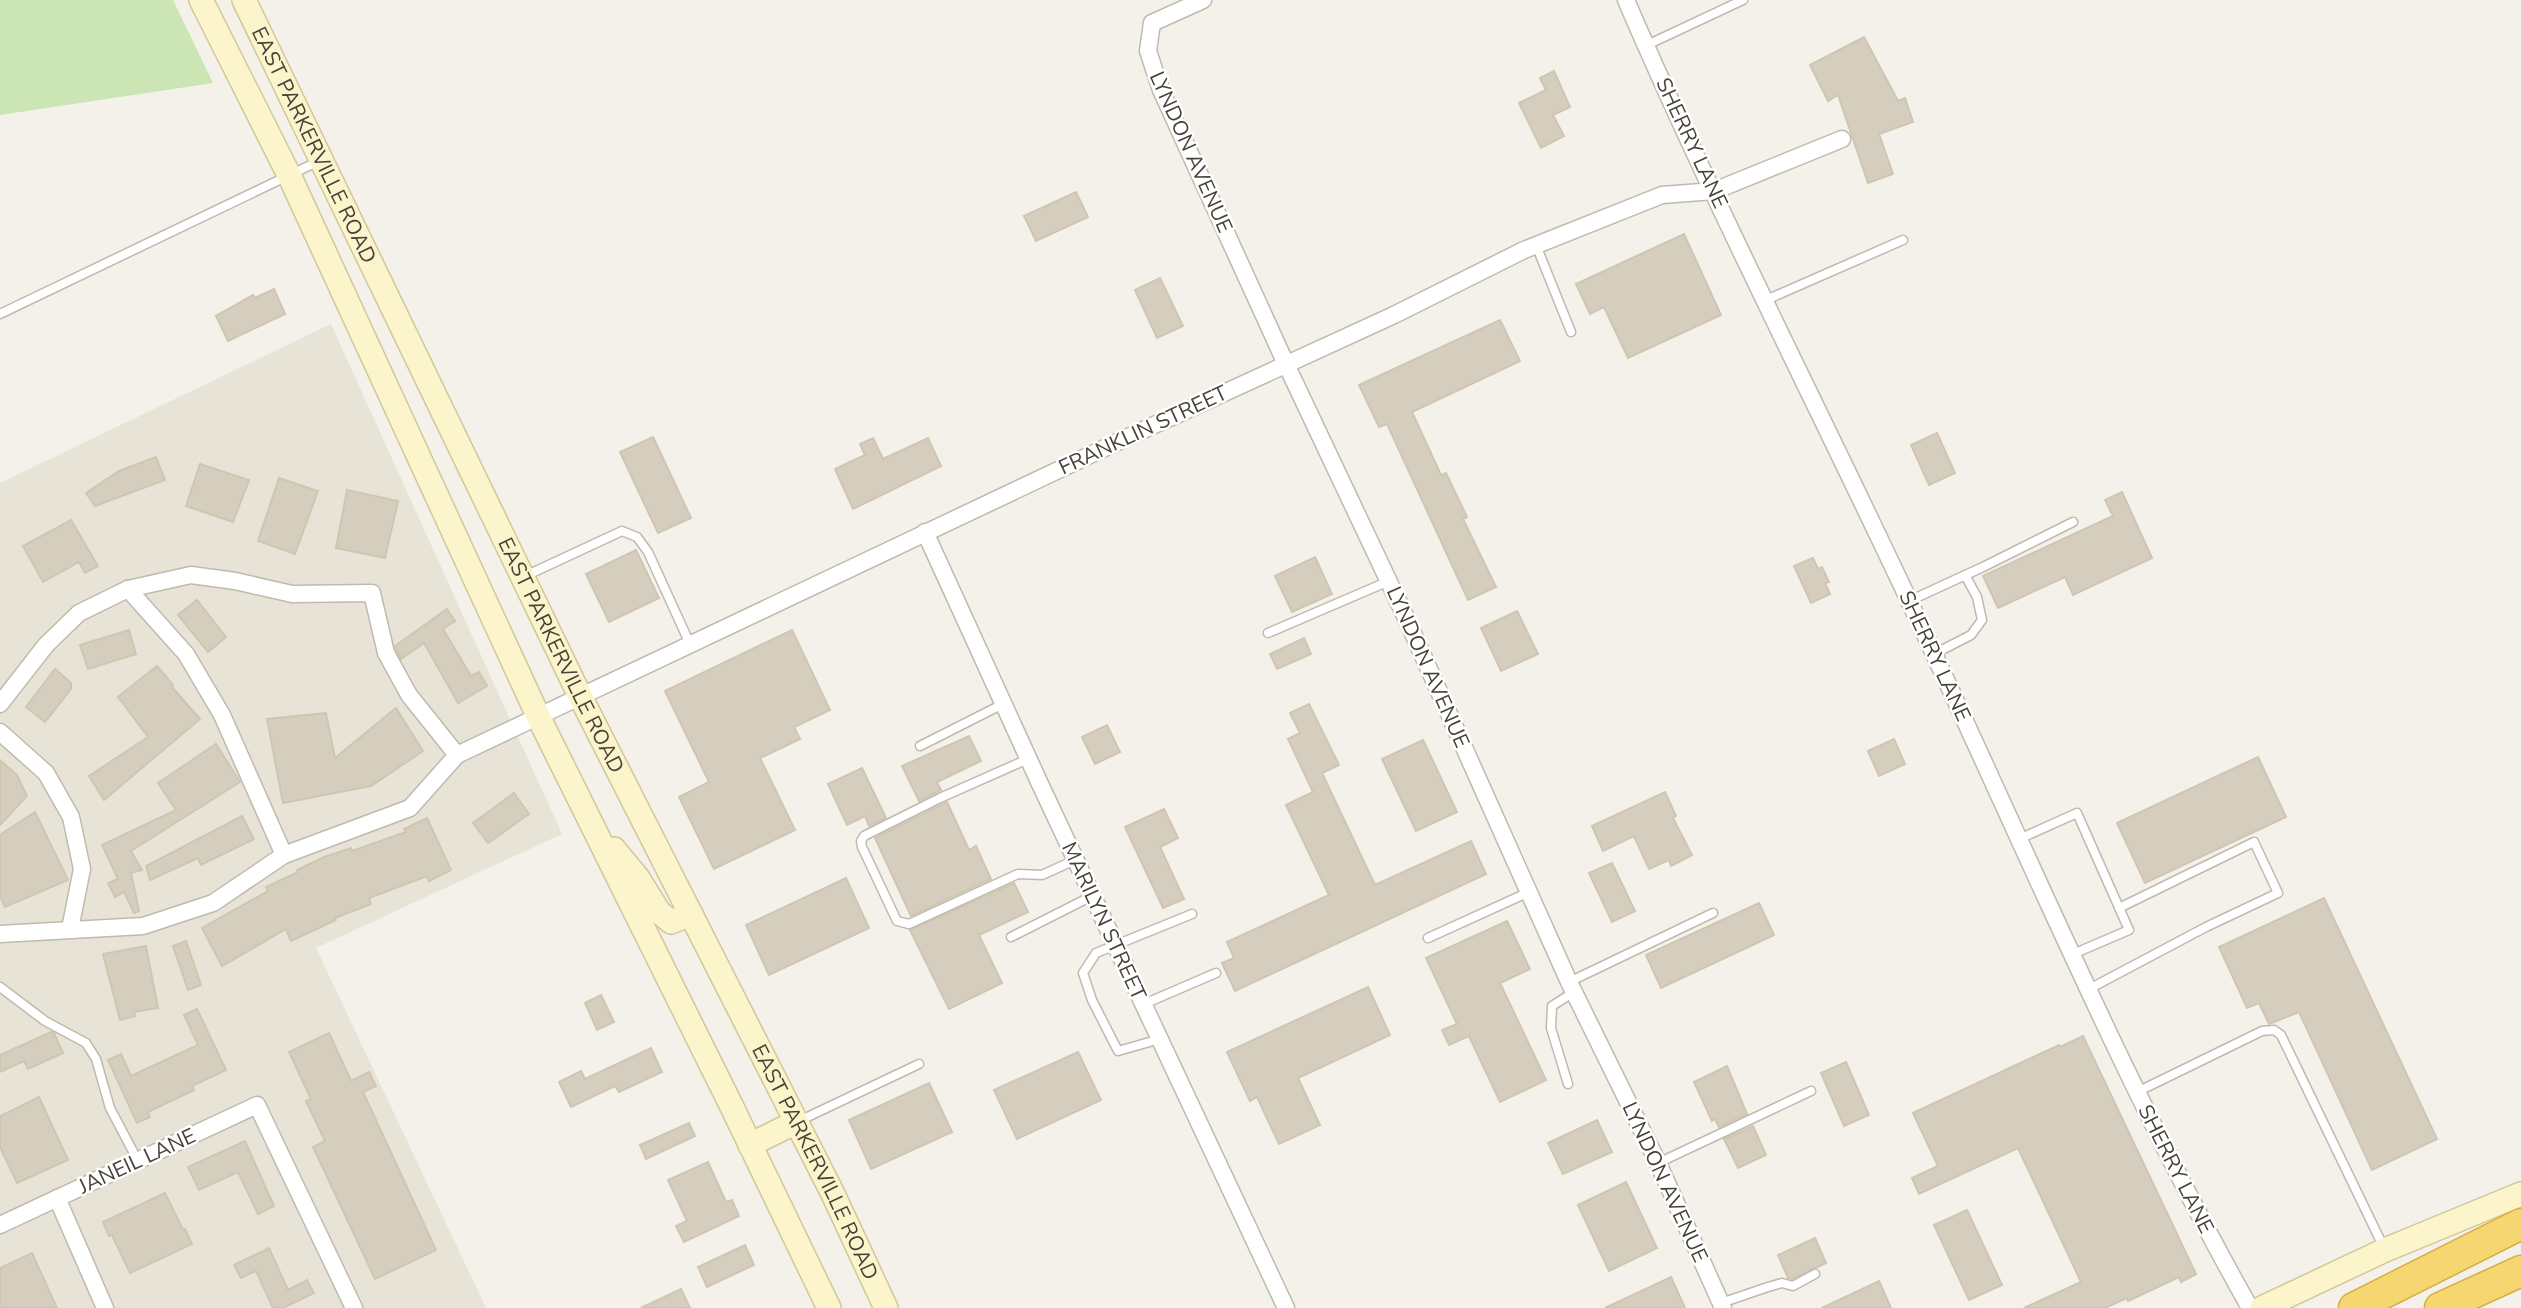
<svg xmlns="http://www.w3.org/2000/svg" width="2521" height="1308" font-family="'Nunito Sans',sans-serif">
  <rect width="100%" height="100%" fill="#f3f1e9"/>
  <!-- residential -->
  <polygon fill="#e7e4d7" points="331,324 562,834 316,948 486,1308 0,1308 0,483"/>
  <!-- green -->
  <polygon fill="#cbe6b4" points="0,0 173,0 213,83 0,115"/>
  <!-- building -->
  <g fill="#d5cebf" stroke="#cfc6b2" stroke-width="2">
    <polygon points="1864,37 1898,101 1905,98 1913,122 1879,134 1893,174 1868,183 1838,95 1828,101 1810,65"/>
    <polygon points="1554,71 1570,107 1553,115 1564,136 1541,148 1519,103 1546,90 1540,78"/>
    <polygon points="1076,192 1088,217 1036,241 1024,216"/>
    <polygon points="1684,234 1721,315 1628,358 1604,307 1590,314 1576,284"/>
    <polygon points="1160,278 1183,326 1157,338 1135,290"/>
    <polygon points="274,289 285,314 228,341 216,316 253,295 255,298"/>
    <polygon points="1500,320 1520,361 1412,412 1441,475 1446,473 1467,517 1463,519 1496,587 1468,600 1387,424 1379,427 1359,385"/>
    <polygon points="1937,433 1955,473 1929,485 1911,445"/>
    <polygon points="653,437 691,518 658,533 620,452"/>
    <polygon points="873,438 883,459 928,438 941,466 853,509 835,469 865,455 860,444"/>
    <polygon points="156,457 165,480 95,506 86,493 119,471"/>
    <polygon points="200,464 249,480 233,522 186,506"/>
    <polygon points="279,478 318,491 295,554 258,541"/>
    <polygon points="347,490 398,501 385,558 336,548"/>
    <polygon points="2122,492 2152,558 2073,595 2065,577 1998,608 1983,576 2113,516 2105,500"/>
    <polygon points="71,520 98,566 85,573 79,562 43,582 23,546"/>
    <polygon points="636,550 659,598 609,622 586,574"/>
    <polygon points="1315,557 1332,594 1292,612 1275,576"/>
    <polygon points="1813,558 1818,569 1822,567 1829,582 1825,583 1830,594 1811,603 1794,566"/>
    <polygon points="197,600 226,637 208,652 178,615"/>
    <polygon points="447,609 455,621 443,629 471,676 479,672 487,686 458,703 424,643 401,659 395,646"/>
    <polygon points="1517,611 1538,654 1501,671 1481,628"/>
    <polygon points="129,630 136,654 88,669 80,645"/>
    <polygon points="792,630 830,710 794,727 800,739 760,758 795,830 714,869 679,797 709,782 665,691"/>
    <polygon points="1304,638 1311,654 1277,669 1270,654"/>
    <polygon points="157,666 173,685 171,686 200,719 104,800 89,776 148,737 118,697"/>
    <polygon points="55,669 71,683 71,689 45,722 26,707"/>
    <polygon points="1309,704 1339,765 1322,773 1375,885 1471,841 1486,874 1235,991 1222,963 1234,958 1227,942 1329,895 1286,805 1313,792 1288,739 1300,733 1290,713"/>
    <polygon points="396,708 423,751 371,786 283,803 267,719 326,713 335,758"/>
    <polygon points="1107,725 1120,752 1095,764 1082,737"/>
    <polygon points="969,736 981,761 937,782 941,790 919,801 902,766"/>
    <polygon points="1894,739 1905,764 1879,776 1868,751"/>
    <polygon points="1423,740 1457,812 1416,831 1382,759"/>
    <polygon points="216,744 240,782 131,851 142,870 131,873 139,911 134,913 124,892 115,897 108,883 118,879 102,845 176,810 158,783"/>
    <polygon points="2258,757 2286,817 2145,883 2117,823"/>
    <polygon points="0,760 17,775 27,796 0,825"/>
    <polygon points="862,768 886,818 869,826 865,816 847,825 828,784"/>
    <polygon points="1665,792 1676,816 1673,818 1692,855 1671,866 1669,860 1649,869 1634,836 1603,851 1592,826"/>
    <polygon points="514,793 529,814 488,843 473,823"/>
    <polygon points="947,802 969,850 976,846 991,879 911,916 875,838"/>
    <polygon points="1164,809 1178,838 1160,847 1184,899 1163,908 1125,827"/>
    <polygon points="35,812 68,880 5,907 0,896 0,835"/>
    <polygon points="242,816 254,839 201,865 198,858 150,880 146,866"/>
    <polygon points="427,818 451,870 429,881 427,876 369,898 371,904 335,918 336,920 291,941 286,929 222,966 202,928 268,891 266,887 298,872 297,870 324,857 351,848 352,851 406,832 404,829"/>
    <polygon points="1612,863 1635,911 1612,922 1589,873"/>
    <polygon points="846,878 869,928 769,975 746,925"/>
    <polygon points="1014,883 1028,912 979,935 1002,983 949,1009 910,930"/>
    <polygon points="2324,898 2437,1139 2372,1170 2299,1012 2269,1024 2259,1003 2247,1008 2219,947"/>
    <polygon points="1759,903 1774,935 1661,988 1646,955"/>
    <polygon points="1507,921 1530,969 1500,983 1546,1080 1500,1102 1469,1036 1449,1045 1442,1030 1457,1024 1426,958"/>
    <polygon points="186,941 201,985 188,990 173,946"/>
    <polygon points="146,946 158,1008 134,1012 135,1016 120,1020 103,954"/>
    <polygon points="1368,987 1390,1035 1298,1078 1320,1125 1279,1144 1257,1097 1250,1101 1227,1052"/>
    <polygon points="601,995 614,1022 597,1030 585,1003"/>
    <polygon points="197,1009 226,1070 192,1086 194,1090 148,1112 150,1117 137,1123 108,1060 121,1054 131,1076 198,1045 184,1015"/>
    <polygon points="51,1032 54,1033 63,1053 28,1069 24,1061 0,1072 0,1055"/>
    <polygon points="329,1033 351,1081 369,1072 376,1086 363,1092 436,1250 375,1279 313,1147 325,1141 306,1101 311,1099 289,1052"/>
    <polygon points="2083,1036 2196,1274 2181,1282 2179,1277 2128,1301 2127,1298 2105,1308 2024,1308 2081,1282 2018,1148 1919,1194 1912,1178 1938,1166 1913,1113 2059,1045 2060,1047"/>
    <polygon points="651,1048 662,1072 619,1092 615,1086 571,1107 559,1082 581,1071 585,1079"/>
    <polygon points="1078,1052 1101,1100 1017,1139 994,1090"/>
    <polygon points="1846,1062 1869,1115 1844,1126 1821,1073"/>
    <polygon points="1727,1066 1747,1114 1719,1127 1715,1119 1712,1121 1694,1082"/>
    <polygon points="929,1083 952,1132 871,1169 849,1120"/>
    <polygon points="39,1097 68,1160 17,1183 0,1147 0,1116"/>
    <polygon points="1597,1120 1612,1152 1563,1174 1548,1143"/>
    <polygon points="689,1123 695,1136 646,1159 640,1145"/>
    <polygon points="1753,1126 1766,1155 1738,1168 1724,1139"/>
    <polygon points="245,1141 274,1206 258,1214 238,1172 199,1190 188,1167"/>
    <polygon points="708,1162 726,1202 732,1200 739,1216 684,1242 676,1226 687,1221 668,1180"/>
    <polygon points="1626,1182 1657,1248 1609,1271 1578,1205"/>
    <polygon points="165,1193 183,1230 185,1229 192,1244 130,1273 112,1235 109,1236 103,1222"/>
    <polygon points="1967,1210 2002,1285 1969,1300 1934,1225"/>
    <polygon points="1815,1238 1826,1263 1792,1279 1788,1278 1778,1255"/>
    <polygon points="745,1245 754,1265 707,1287 698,1267"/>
    <polygon points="269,1248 288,1290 307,1280 314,1293 283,1308 273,1308 256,1271 241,1278 234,1265"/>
    <polygon points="32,1253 57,1308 0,1308 0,1268"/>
    <polygon points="1671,1277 1685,1308 1605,1308"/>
    <polygon points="1879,1281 1891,1308 1822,1308"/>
    <polygon points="681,1289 690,1308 641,1308"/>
  </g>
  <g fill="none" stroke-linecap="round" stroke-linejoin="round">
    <defs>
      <g id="service">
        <polyline points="1647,45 1743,0"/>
        <polyline points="1536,245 1571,332"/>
        <polyline points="1766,300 1903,240"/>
        <polyline points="0,314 319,161"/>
        <polyline points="523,577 622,531 637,537 648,552 690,644"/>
        <polyline points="1909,601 1983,567 2073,522"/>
        <polyline points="1268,633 1389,581"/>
        <polyline points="1934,654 1971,635 1982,620 1977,597 1965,575"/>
        <polyline points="920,746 1003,704"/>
        <polyline points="1028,759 940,798 864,836 861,841 862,847 897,921 909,924 1018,874 1042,875 1075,860"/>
        <polyline points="2019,839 2077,813 2129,930 2073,954"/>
        <polyline points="1011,937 1092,896"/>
        <polyline points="1428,938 1529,892"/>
        <polyline points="1569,982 1713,913"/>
        <polyline points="0,987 45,1021 86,1043 96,1059 110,1108 138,1161"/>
        <polyline points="2089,989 2206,927 2278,893 2254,842 2119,908"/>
        <polyline points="1144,1004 1216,973"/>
        <polyline points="1160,1039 1118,1051 1092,1000 1083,973 1096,953 1192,914"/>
        <polyline points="1568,1084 1551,1028 1552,1006 1574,992"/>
        <polyline points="2137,1092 2262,1031 2274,1030 2281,1035 2384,1248"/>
        <polyline points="799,1121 919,1064"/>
        <polyline points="1658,1163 1811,1091"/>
        <polyline points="1721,1303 1768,1287 1782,1283 1793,1286 1815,1274"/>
      </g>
      <g id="minor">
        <polyline points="1203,0 1152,23 1148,51 1161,90 1286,364 1407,620 1569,982 1658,1163 1723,1308"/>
        <path d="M1626,0c93,216 202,426 301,639 105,224 201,453 323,669"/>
        <polyline points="925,532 1040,784 1286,1308"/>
        <polyline points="128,589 186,654 222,715 284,855"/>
        <polyline points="0,704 46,645 79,613 128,589 191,575 235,581 292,594 372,593 386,653 409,695 457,755 410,808 284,855 213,903 143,926 0,934"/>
        <polyline points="0,732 46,773 71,817 82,869 70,929"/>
        <polyline points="457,755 1128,437 1394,315 1524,250 1662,195 1714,191 1842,139"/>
        <polyline points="57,1198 105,1308"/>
        <polyline points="0,1225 257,1105 354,1308"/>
      </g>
      <g id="secondary">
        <polyline points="201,0 290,177 539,718 732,1107 829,1308"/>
        <path id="s1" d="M244,0l337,698 252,496 53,114"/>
        <polyline points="614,849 638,878 659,912 671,922 691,914"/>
        <polyline points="750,1145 796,1122"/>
        <polyline points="2262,1308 2385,1250 2521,1194"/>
      </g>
      <g id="motorway">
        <polyline points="2354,1308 2521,1224"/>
        <polyline points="2440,1308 2521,1271"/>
      </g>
    </defs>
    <!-- service casing -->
    <use href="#service" stroke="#bfbaac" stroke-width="11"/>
    <!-- minor casing -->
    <use href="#minor" stroke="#bfbaac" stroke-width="19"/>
    <!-- secondary casing -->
    <use href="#secondary" stroke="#d1c79a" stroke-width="26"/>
    <!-- motorway casing -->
    <use href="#motorway" stroke="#d6ac41" stroke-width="33"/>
    <!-- service -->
    <use href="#service" stroke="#fff" stroke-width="8"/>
    <!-- minor -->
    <use href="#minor" stroke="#fff" stroke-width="16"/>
    <!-- secondary -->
    <use href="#secondary" stroke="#fcf4cb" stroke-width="23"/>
    <!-- motorway -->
    <use href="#motorway" stroke="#f6d671" stroke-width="30"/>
  </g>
  <g text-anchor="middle" stroke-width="5" stroke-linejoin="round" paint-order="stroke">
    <!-- street labels -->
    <g font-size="21" fill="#474238" stroke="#fff">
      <text transform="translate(1692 143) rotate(65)" y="7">SHERRY LANE</text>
      <text dy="7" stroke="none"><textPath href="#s1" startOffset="161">EAST PARKERVILLE ROAD</textPath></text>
      <text transform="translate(1191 152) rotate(66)" y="7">LYNDON AVENUE</text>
      <text transform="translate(1143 430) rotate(-25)" y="7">FRANKLIN STREET</text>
      <text dy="7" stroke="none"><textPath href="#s1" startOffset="728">EAST PARKERVILLE ROAD</textPath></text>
      <text transform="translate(1935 656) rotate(65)" y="7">SHERRY LANE</text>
      <text transform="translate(1428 667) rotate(66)" y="7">LYNDON AVENUE</text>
      <text transform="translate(1104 921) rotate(65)" y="7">MARILYN STREET</text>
      <text transform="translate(137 1161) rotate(-25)" y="7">JANEIL LANE</text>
      <text dy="7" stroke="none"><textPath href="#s1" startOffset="1295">EAST PARKERVILLE ROAD</textPath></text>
      <text transform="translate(2176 1169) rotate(63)" y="7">SHERRY LANE</text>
      <text transform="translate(1665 1182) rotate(65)" y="7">LYNDON AVENUE</text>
    </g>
  </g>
</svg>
